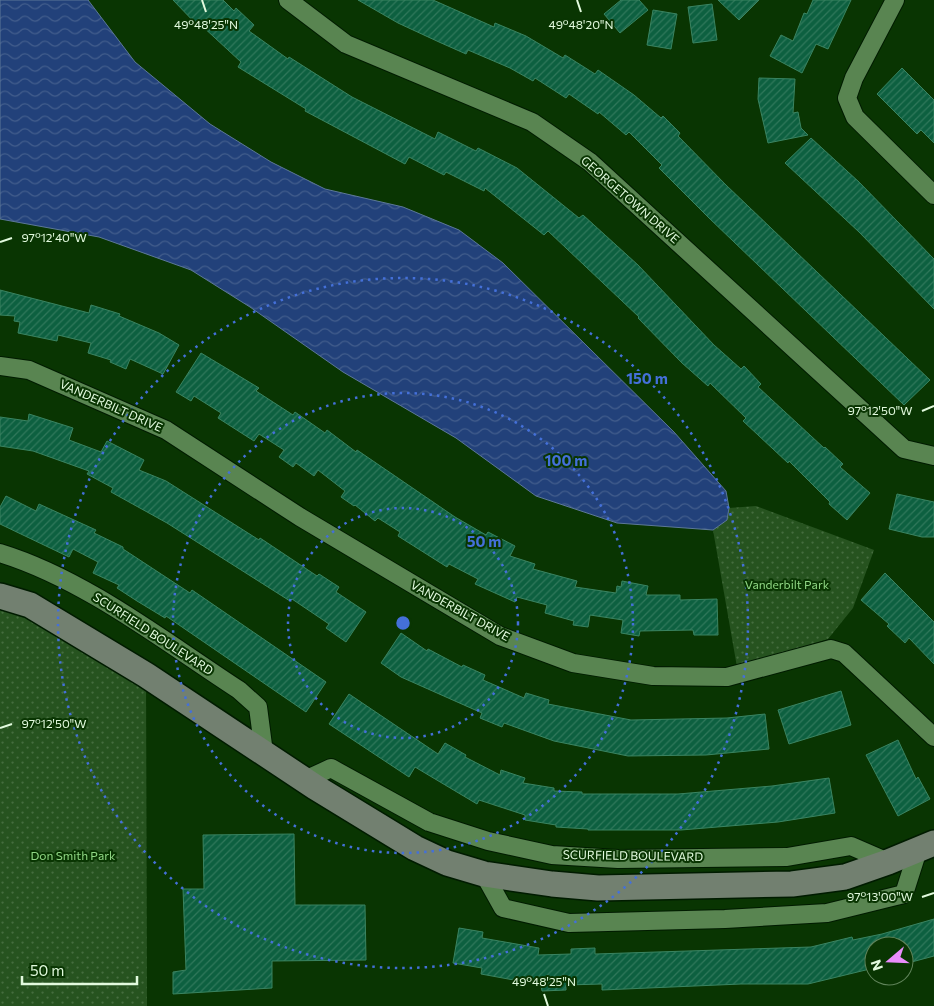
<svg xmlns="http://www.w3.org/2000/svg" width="934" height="1006" font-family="Commissioner,sans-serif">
  <defs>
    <pattern id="park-dots" width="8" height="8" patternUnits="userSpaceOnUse" patternTransform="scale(1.25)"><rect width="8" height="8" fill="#26531f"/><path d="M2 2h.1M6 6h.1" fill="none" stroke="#456d3f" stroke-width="1.8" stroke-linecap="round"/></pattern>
    <pattern id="water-waves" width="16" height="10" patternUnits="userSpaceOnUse" patternTransform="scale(1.25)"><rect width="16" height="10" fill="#22417a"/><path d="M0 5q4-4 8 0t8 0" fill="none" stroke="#425d8c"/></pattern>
    <pattern id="building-hatch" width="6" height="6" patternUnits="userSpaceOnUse" patternTransform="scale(1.25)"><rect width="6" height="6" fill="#0d6040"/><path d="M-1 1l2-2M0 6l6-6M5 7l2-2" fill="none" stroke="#30785b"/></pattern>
  </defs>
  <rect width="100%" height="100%" fill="#093502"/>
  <!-- park -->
  <g fill="url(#park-dots)">
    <polygon points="756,506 874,550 853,608 828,639 737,667 713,530 727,520 729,508"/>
    <polygon points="0,596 146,675 147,1006 0,1006"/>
  </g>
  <!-- water -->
  <polygon fill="url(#water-waves)" stroke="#5c7898" points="0,0 88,0 135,62 210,124 271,162 325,189 403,207 459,230 503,263 674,432 726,491 729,508 727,520 713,530 617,523 536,496 456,438 343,372 250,307 191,270 99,237 0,219"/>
  <!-- building -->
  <g fill="url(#building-hatch)" stroke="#3a8461">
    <polygon points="173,0 223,0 234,11 236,8 254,25 249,31 288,59 289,57 352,97 435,139 438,132 476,151 478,148 517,168 579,218 583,215 638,265 714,345 741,369 744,366 761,384 758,387 824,448 825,447 843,464 840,467 870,493 847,520 829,504 830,502 789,461 788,463 743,421 746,418 710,383 708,386 682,363 638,318 639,317 548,231 544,235 485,188 484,191 446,172 444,175 409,157 405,164 305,111 306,109 238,67 241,62 201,25 199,27"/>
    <polygon points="358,0 433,0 494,27 495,23 526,36 563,58 565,55 595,74 598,70 634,95 661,118 663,116 680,133 678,136 726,185 930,380 904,405 709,218 659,168 662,165 629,132 626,135 599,112 598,114 569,94 566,98 535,78 533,81 510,68 468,50 466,54 439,42 398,23"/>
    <polygon points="621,0 639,0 648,10 620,33 604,14"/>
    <polygon points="718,0 759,0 739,20"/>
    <polygon points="813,0 851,0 828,49 816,44 802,73 770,56 781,35 793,41 804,13 807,14"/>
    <polygon points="712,4 717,40 693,43 688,7"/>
    <polygon points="653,10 677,14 671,49 647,45"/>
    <polygon points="902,68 934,100 934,143 921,130 917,134 877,94"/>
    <polygon points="759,78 795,79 793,113 798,112 801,128 808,135 768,143 758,99"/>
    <polygon points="811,138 859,182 934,259 934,309 859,232 785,163"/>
    <polygon points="0,290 89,313 91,305 120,314 119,316 159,333 179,345 163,374 130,359 126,369 110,362 111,360 88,353 91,343 58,335 57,341 18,333 20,322 14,321 15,316 0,315"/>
    <polygon points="201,353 259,388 256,391 293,415 295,412 325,433 327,430 356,452 357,450 455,517 486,535 488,532 515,546 510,556 535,564 533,569 577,581 575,587 616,593 617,586 621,587 622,581 648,586 646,595 680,595 680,600 717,599 718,635 694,635 693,630 640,631 639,636 621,633 623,620 590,615 588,627 573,625 574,621 545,613 547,605 517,597 515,602 475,584 478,579 449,564 447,567 398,536 400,532 378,518 375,521 355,505 354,506 341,497 345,491 318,470 314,476 296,463 293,467 279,457 284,450 259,434 254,441 218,418 221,413 194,396 191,401 176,392"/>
    <polygon points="29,414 73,428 69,440 101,452 107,441 144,460 139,470 166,481 259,540 260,538 317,576 319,574 339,587 336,592 366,612 346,642 326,628 329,624 292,599 290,601 167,523 111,492 113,488 87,474 89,471 33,451 0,446 0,417 28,421"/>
    <polygon points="897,494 934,502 934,537 922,537 889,529"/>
    <polygon points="6,496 36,511 39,504 96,530 94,533 123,547 123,549 190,593 192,590 326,682 306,712 166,616 165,618 137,601 117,588 119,585 93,573 98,562 73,549 69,557 0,524 0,507"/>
    <polygon points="885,573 934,622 934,664 909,638 905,643 887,626 889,624 861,600"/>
    <polygon points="401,633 427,651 428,649 462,667 463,665 485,675 483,680 524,698 526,693 549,700 548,704 631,720 727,718 765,714 769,749 706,755 628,756 554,741 504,723 502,727 480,718 482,713 401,677 381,663"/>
    <polygon points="841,691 851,725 789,744 778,710"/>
    <polygon points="349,694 438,754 445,743 466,755 465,757 500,775 501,770 525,778 523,783 554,788 554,791 582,792 582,794 678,794 772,786 829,778 835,813 778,822 681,830 588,830 588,829 556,827 556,825 525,820 525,815 479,800 477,804 415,767 409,777 329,724"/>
    <polygon points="898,740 916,779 918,777 930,799 898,816 866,755"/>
    <polygon points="294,834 295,905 365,905 366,960 272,961 272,988 173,994 173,972 186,970 183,889 204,889 203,835"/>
    <polygon points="934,919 934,956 904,964 904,946 874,946 874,968 808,984 741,984 602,990 602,984 566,985 566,990 542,991 541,985 481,974 482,968 453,963 459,928 483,932 482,938 539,948 538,955 571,954 571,949 595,948 595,954 811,947 852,937 853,940 882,934"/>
  </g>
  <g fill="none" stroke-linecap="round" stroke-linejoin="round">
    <defs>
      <g id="street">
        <polyline points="288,0 346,44 532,122 590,162 904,449 934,456"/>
        <polyline points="895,0 854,78 847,98 855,117 934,195"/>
        <polyline points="0,366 29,370 166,430 300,517 500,636 573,663 653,676 727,677 831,649 844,653 934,737"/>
        <path d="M0,553c85,26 165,89 239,137l19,17 6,46"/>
        <polyline points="305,780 331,768 429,822 488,841 552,855 618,859 787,857 851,846 888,862"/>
        <polyline points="484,874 503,908 569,923 725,919 827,913 904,894 918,850"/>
      </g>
      <polyline id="secondary" points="0,596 30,605 146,675 315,787 415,848 447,863 484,874 552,884 598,888 792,884 845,877 888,862 934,843"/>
    </defs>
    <!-- street casing -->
    <use href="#street" stroke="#001b00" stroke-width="20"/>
    <!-- secondary casing -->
    <use href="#secondary" stroke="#001b00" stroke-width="28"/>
    <!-- street -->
    <use href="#street" stroke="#598551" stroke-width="18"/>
    <!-- secondary -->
    <use href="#secondary" stroke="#728070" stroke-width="25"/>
  </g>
  <!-- ticks -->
  <path fill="none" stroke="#e2fade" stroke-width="2" d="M202,0l4,12M577,0l4,12M0,242l12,-4M922,411l12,-5M0,728l12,-4M922,897l12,-4M544,994l4,12"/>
  <!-- distance rings -->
  <g fill="none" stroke="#4470d9" stroke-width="2.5" stroke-dasharray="2.5 5">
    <circle cx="403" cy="623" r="115"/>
    <circle cx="403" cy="623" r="230"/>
    <circle cx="403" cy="623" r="345"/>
  </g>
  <g text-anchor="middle" stroke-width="4" stroke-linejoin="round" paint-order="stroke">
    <!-- street labels -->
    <g font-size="12" fill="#e2fade" stroke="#093502">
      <text transform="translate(630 200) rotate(41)" y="4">GEORGETOWN DRIVE</text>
      <text transform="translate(111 406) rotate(24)" y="4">VANDERBILT DRIVE</text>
      <text transform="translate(460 611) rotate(29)" y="4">VANDERBILT DRIVE</text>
      <text transform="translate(153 634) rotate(33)" y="4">SCURFIELD BOULEVARD</text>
      <text transform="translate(633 856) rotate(1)" y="4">SCURFIELD BOULEVARD</text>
    </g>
    <!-- park labels -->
    <g font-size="12" fill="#91d885" stroke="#093502">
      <text x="787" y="589">Vanderbilt Park</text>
      <text x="73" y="860">Don Smith Park</text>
    </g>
  </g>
  <g font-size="12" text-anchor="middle" fill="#e2fade" stroke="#093502" stroke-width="4" stroke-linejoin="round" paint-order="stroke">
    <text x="206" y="29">49°48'25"N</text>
    <text x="581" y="29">49°48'20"N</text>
    <text x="54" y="242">97°12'40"W</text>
    <text x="880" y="415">97°12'50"W</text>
    <text x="54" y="728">97°12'50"W</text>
    <text x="880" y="901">97°13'00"W</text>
    <text x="544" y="986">49°48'25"N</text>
  </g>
  <circle cx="403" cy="623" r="8" fill="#4470d9" stroke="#093502" stroke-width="2.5"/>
  <g font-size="15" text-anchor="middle" font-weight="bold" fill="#4470d9" stroke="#093502" stroke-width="4" stroke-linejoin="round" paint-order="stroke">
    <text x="647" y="384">150 m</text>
    <text x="566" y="466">100 m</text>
    <text x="484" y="547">50 m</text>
  </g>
  <!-- north arrow -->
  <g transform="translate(889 961) rotate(251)"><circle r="24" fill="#093502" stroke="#60845a"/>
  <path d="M0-4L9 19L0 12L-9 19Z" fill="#ea8dfc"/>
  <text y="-8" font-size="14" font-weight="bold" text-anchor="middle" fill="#e2fade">N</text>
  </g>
  <!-- scale -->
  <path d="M22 976v8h115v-8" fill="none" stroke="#e2fade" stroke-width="2.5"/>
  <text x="30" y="976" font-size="15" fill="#e2fade" stroke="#093502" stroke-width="4" paint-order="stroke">50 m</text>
</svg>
